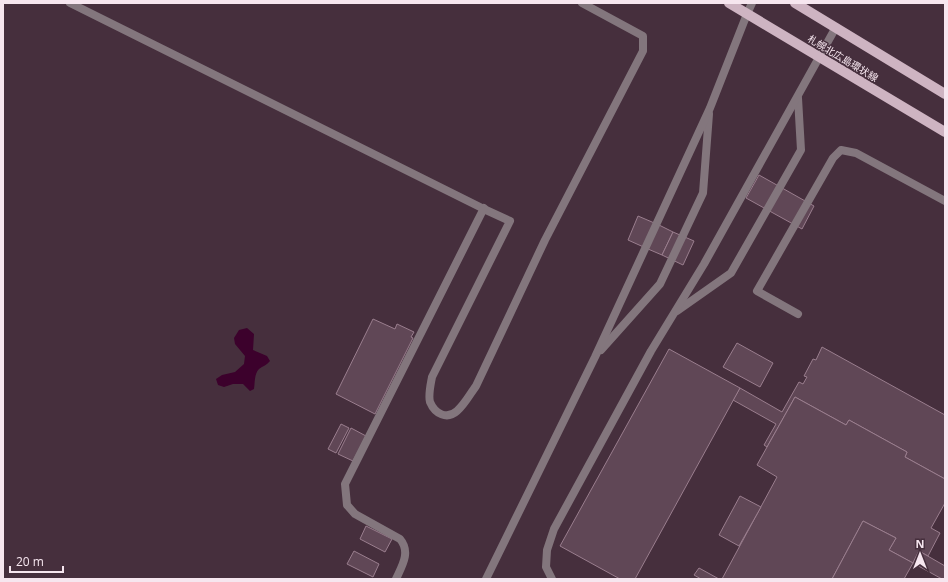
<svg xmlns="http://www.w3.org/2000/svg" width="948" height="582" font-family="'Open Sans','Noto Sans JP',sans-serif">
  <rect width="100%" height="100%" fill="#462f3d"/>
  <!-- water -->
  <path fill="#3c012c" d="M247,328l7,6 -1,16 14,6 3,5c-3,4 -7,5 -11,8 -5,5 -4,14 -5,20l-4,2 -7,-7h-10l-9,3 -6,-2 -2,-6 6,-4 13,-3 9,-8 1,-8 -10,-12 -1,-6 5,-8z"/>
  <!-- building -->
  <g fill="#604756" stroke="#9a7e8e">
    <polygon points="759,175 814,206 802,229 746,198"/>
    <polygon points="638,216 659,225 648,249 628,240"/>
    <polygon points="659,225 673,232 662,255 648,249"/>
    <polygon points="673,232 694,241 683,265 662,255"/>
    <polygon points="373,319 395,329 397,324 414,332 411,337 413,338 375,414 336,394"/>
    <polygon points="737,343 773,363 760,387 723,367"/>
    <polygon points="822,347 945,415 945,479 905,457 907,452 849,420 846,425 795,397 767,447 764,445 776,424 733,400 740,388 782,412 799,382 803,384 807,377 804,376 813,359 816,360"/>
    <polygon points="669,349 740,388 635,579 620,579 560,546"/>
    <polygon points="795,397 846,425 849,420 907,452 905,457 945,479 945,503 931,528 940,533 928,556 919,551 913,563 889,550 896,538 863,521 832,579 722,579 777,477 757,465"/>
    <polygon points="341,424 349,428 336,453 328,449"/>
    <polygon points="351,428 366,436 353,461 338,454"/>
    <polygon points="740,496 761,507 739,546 719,535"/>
    <polygon points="863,521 896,538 889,550 913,563 904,579 832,579"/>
    <polygon points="366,526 392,539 385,552 360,539"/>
    <polygon points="354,551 379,564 373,577 347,564"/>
    <polygon points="919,551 945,566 945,579 942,579 913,563"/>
    <polygon points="699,568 719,579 701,579 694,575"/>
  </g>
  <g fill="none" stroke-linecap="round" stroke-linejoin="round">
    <!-- lane -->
    <g stroke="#83767d" stroke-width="8">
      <path d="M70,3l416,207 24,11 -78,156c-1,6 -4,18 -2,25 5,12 17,18 27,9 8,-7 13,-17 19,-25l69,-146 98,-189v-15l-61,-33"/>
      <polyline points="677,311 731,273 801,150 798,98"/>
      <polyline points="798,314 757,291 833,158 841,150 856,153 945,201"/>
      <path d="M396,579c6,-13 15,-27 4,-40l-45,-25 -8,-9 -2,-21 139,-276"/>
      <polyline points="552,579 546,567 547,550 554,529 651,351 704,264 836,27"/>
    </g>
    <!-- street -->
    <g stroke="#83767d" stroke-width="8">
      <polyline points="601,350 660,284 703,193 709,114"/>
      <polyline points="486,579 595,357 710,108 747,14 752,3"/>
    </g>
    <!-- primary -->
    <g stroke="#ceb4c2" stroke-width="10">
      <polyline points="729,3 945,132"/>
      <polyline points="795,3 945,94"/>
    </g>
  </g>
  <g text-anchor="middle" stroke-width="3" stroke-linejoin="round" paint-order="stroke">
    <!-- street labels -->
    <g font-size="10" fill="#f6e6ef" stroke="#462f3d">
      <text transform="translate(843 58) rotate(31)" y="4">札幌北広島環状線</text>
    </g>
  </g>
  <!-- border -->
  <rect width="948" height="582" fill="none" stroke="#f6e6ef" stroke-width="8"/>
  <!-- north arrow -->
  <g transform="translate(920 554)" stroke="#462f3d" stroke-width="3" paint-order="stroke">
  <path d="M0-3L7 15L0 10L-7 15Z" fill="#f6e6ef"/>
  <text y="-6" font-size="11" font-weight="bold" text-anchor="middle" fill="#f6e6ef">N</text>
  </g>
  <!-- scale -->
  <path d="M10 566v6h53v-6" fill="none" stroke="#f6e6ef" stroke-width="2"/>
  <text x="16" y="566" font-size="12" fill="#f6e6ef" stroke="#462f3d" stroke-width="3" paint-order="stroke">20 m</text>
</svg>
